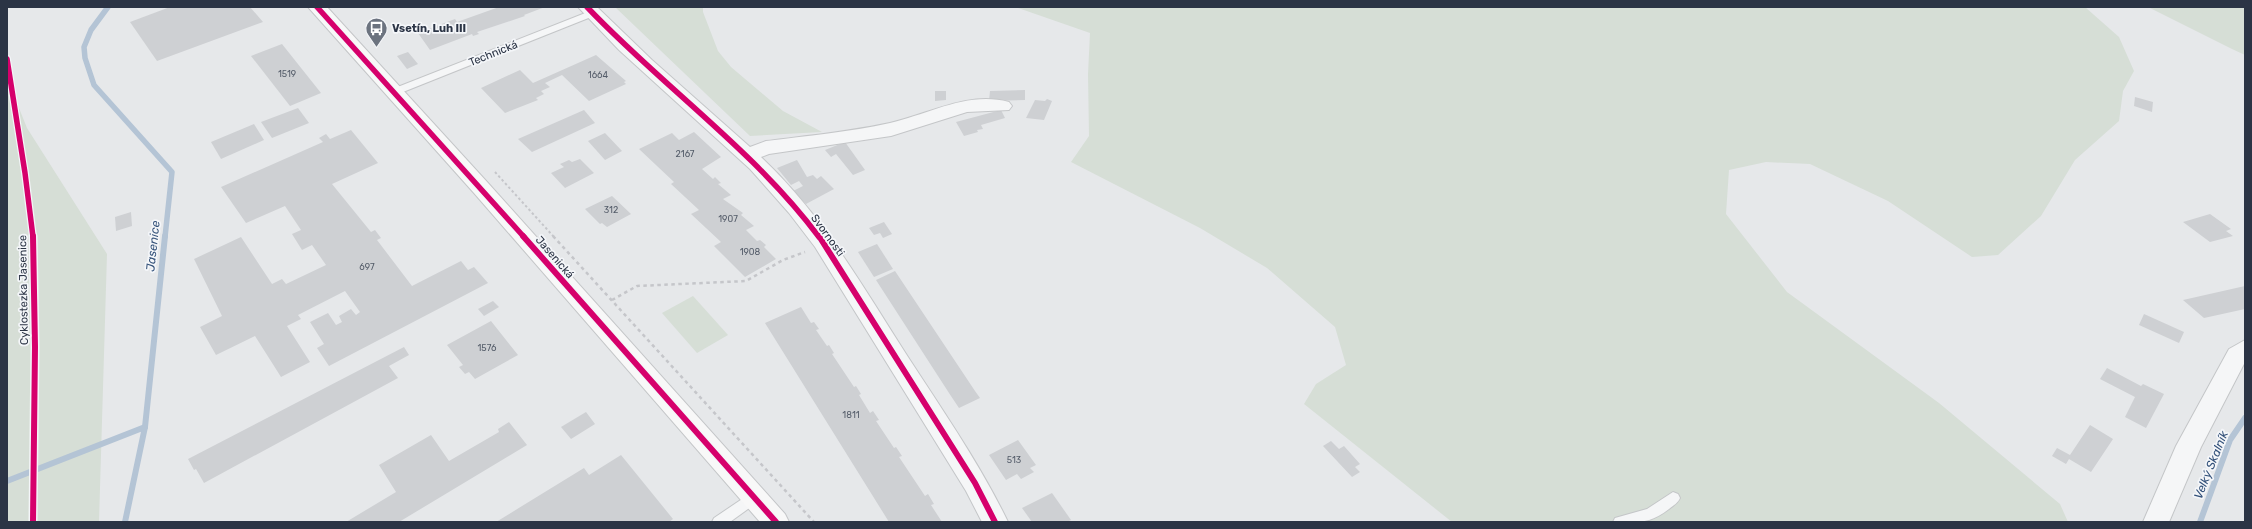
<svg xmlns="http://www.w3.org/2000/svg" width="2252" height="529" font-family="Rubik,sans-serif">
  <rect width="100%" height="100%" fill="#e6e8ea"/>
  <!-- green -->
  <g fill="#d6ded6">
    <polygon points="615,7 703,7 703,12 718,51 731,67 783,111 822,132 750,136"/>
    <polygon points="1015,7 2085,7 2119,37 2134,71 2123,91 2119,121 2075,160 2041,216 1998,255 1972,257 1888,201 1810,164 1766,162 1729,170 1726,214 1787,292 1939,403 2060,504 2068,522 1452,522 1304,404 1316,384 1346,365 1335,327 1267,268 1200,228 1071,162 1089,136 1088,74 1090,33"/>
    <polygon points="2148,7 2245,7 2245,55 2232,49"/>
    <polygon points="7,78 27,128 107,254 99,522 7,522"/>
    <polygon points="693,296 728,335 697,353 662,313"/>
  </g>
  <g fill="none" stroke-linecap="round" stroke-linejoin="round">
    <!-- stream-far1 -->
    <polyline stroke="#b4c4d5" stroke-width="5.5" points="108,7 91,30 84,47 85,58 94,85 172,172 165,237"/>
    <!-- stream -->
    <g stroke="#b4c4d5" stroke-width="6">
      <polyline points="7,481 145,427"/>
      <polyline points="125,522 145,427 165,236"/>
      <polyline points="2200,522 2230,440 2245,418"/>
    </g>
  </g>
  <!-- building -->
  <g fill="#ced0d3">
    <polygon points="170,7 250,7 263,22 157,61 130,22"/>
    <polygon points="499,7 545,7 524,15 525,16 477,32 479,34 473,36 472,34 430,50 418,33 455,19 457,22"/>
    <polygon points="282,44 321,93 290,106 251,56"/>
    <polygon points="408,52 418,64 407,69 397,56"/>
    <polygon points="596,55 626,81 624,82 626,84 589,101 562,75 545,83 550,87 541,91 544,94 536,98 538,100 505,113 481,88 520,70 533,83"/>
    <polygon points="1025,90 1025,100 989,101 990,91"/>
    <polygon points="935,91 946,91 946,100 935,101"/>
    <polygon points="2135,97 2153,102 2152,112 2134,106"/>
    <polygon points="1047,99 1052,101 1044,120 1026,118 1035,100 1045,101"/>
    <polygon points="298,108 309,123 272,138 261,122"/>
    <polygon points="584,110 595,123 532,152 518,139"/>
    <polygon points="1001,110 1005,118 981,125 983,129 977,130 978,132 964,136 956,122"/>
    <polygon points="254,124 264,140 221,159 211,142"/>
    <polygon points="351,130 378,163 332,184 371,232 375,230 381,238 377,240 412,286 461,261 468,270 474,267 488,283 329,366 317,348 324,344 310,322 328,313 336,325 342,322 339,316 351,309 356,315 360,312 345,291 298,315 301,319 287,326 310,362 281,377 255,336 216,355 200,327 222,316 194,259 241,237 272,284 282,279 286,284 326,265 312,245 302,250 292,234 301,230 285,206 246,223 221,187 323,142 319,138 326,134 330,139"/>
    <polygon points="694,132 721,157 702,169 713,179 715,177 721,183 718,184 731,195 723,199 743,213 741,215 754,226 746,230 757,241 760,240 766,245 764,247 776,259 745,277 714,246 721,242 691,214 699,210 671,184 674,182 639,149 672,133 679,140"/>
    <polygon points="605,133 622,151 605,160 588,141"/>
    <polygon points="845,142 865,170 853,175 836,154 831,157 825,150"/>
    <polygon points="580,159 594,173 565,188 551,173 564,167 560,164 569,160 572,162"/>
    <polygon points="797,160 807,177 813,175 817,179 821,176 834,189 806,204 793,191 803,186 799,181 791,185 777,168"/>
    <polygon points="612,196 631,214 607,227 602,223 600,224 585,209"/>
    <polygon points="131,212 132,226 116,231 115,217"/>
    <polygon points="2210,214 2231,229 2226,231 2233,236 2210,242 2183,222"/>
    <polygon points="884,222 892,234 883,238 880,233 874,235 869,228"/>
    <polygon points="877,244 893,269 874,277 858,252"/>
    <polygon points="895,271 975,391 980,398 959,408 949,393 876,280"/>
    <polygon points="2245,286 2245,309 2204,318 2183,300"/>
    <polygon points="493,301 499,307 484,316 478,309"/>
    <polygon points="801,307 811,323 814,322 819,329 816,330 827,346 829,345 834,353 832,354 854,387 856,386 861,394 859,395 870,413 873,411 879,420 876,421 894,448 896,447 902,456 899,457 925,496 928,494 934,504 931,505 942,522 889,522 765,323"/>
    <polygon points="2144,314 2184,332 2179,343 2139,325"/>
    <polygon points="491,321 518,355 475,379 469,372 465,374 459,367 463,365 447,345"/>
    <polygon points="404,347 409,355 389,366 398,378 204,483 196,469 194,470 188,459"/>
    <polygon points="2107,368 2141,386 2143,384 2164,394 2146,428 2125,417 2135,397 2100,379"/>
    <polygon points="586,412 595,424 571,439 561,427"/>
    <polygon points="509,422 527,445 399,522 346,522 396,492 379,465 431,435 449,461 499,432 498,429"/>
    <polygon points="2090,425 2113,439 2091,472 2069,459 2066,464 2052,456 2057,448 2070,455"/>
    <polygon points="1018,440 1036,465 1030,468 1034,472 1021,479 1017,474 1006,480 989,455"/>
    <polygon points="1331,441 1339,449 1344,446 1360,464 1355,467 1360,472 1352,477 1323,446"/>
    <polygon points="621,455 673,519 669,522 496,522 584,468 589,475"/>
    <polygon points="1052,493 1071,520 1067,522 1032,522 1022,508"/>
  </g>
  <g fill="none" stroke-linecap="round" stroke-linejoin="round">
    <defs>
      <g id="lane">
        <polygon points="593,10 596,11 596,15 398,94 394,95 389,92 390,90"/>
        <polygon points="754,491 759,493 761,497 759,501 730,522 712,522 714,518"/>
        <path d="M1673,492l5,2 2,4c-2,5 -6,7 -11,11 -21,16 -31,13 -56,13l2,-4 32,-9z"/>
      </g>
      <g id="street">
        <path d="M578,7h19l55,53 98,87 16,-6c41,-5 83,-9 124,-18 40,-9 77,-32 119,-21l3,4 -3,4 -42,2 -76,24 -122,18 -8,3c61,57 102,130 147,200 35,54 72,107 100,165h-26l-16,-31 -151,-244 -26,-34 -39,-44 -131,-119z"/>
        <polygon points="2245,340 2245,362 2201,447 2169,522 2143,522 2176,446 2229,349"/>
      </g>
      <polygon id="secondary" points="308,7 327,7 488,183 785,514 789,522 760,522 474,193"/>
    </defs>
    <!-- lane casing -->
    <use href="#lane" stroke="#c4c6c8" stroke-width="2"/>
    <!-- street casing -->
    <use href="#street" stroke="#c4c6c8" stroke-width="2"/>
    <!-- secondary casing -->
    <use href="#secondary" stroke="#c4c6c8" stroke-width="2"/>
    <!-- path-far1 -->
    <polyline stroke="#c5c6ca" stroke-width="2" stroke-dasharray="2.5 2.5" stroke-linecap="butt" points="495,172 554,237"/>
    <!-- path -->
    <g stroke="#c5c6ca" stroke-width="2.5" stroke-dasharray="3.5 3.5" stroke-linecap="butt">
      <polyline points="553,236 814,522"/>
      <polyline points="612,300 637,286 746,281 783,260 805,252"/>
    </g>
    <!-- lane -->
    <use href="#lane" fill="#f5f6f7" fill-rule="evenodd"/>
    <!-- street -->
    <use href="#street" fill="#f5f6f7" fill-rule="evenodd"/>
    <!-- secondary -->
    <use href="#secondary" fill="#f8f8f8" fill-rule="evenodd"/>
    <defs>
      <g id="cycleway-far1">
        <polyline points="317,7 524,237"/>
        <path d="M587,7c75,79 166,142 232,230"/>
        <polyline points="7,59 25,173 33,237"/>
      </g>
      <g id="cycleway">
        <polyline points="33,236 35,347 33,522"/>
        <polyline points="523,236 776,522"/>
        <polyline points="819,236 975,483 995,522"/>
      </g>
    </defs>
    <!-- cycleway-far1 casing -->
    <use href="#cycleway-far1" stroke="#f4f6f9" stroke-width="8"/>
    <!-- cycleway casing -->
    <use href="#cycleway" stroke="#f4f6f9" stroke-width="9"/>
    <!-- cycleway-far1 -->
    <use href="#cycleway-far1" stroke="#d6006c" stroke-width="5.5"/>
    <!-- cycleway -->
    <use href="#cycleway" stroke="#d6006c" stroke-width="6"/>
  </g>
  <!-- icons -->
  <defs>
    <symbol id="bus-pin" viewBox="-11 -11 22 30"><path d="M0 17L-7.5 6A9.5 9.5 0 1 1 7.5 6Z" fill="#6c737f" stroke="#f4f6f9"/><path d="M-5-6H5V4H4V6H2V4H-2V6H-4V4H-5ZM-3.5-4V0h7V-4ZM-3.5 1.2v1.5H-2V1.2ZM2 1.2v1.5H3.5V1.2Z" fill="#fff"/></symbol>
  </defs>
  <g fill-rule="evenodd">
    <use href="#bus-pin" x="364" y="16" width="25" height="34"/>
  </g>
  <g text-anchor="middle" stroke-width="3.5" stroke-linejoin="round" paint-order="stroke">
    <!-- number labels -->
    <g font-size="9" fill="#545c69">
      <text x="287" y="77">1519</text>
      <text x="598" y="78">1664</text>
      <text x="685" y="157">2167</text>
      <text x="611" y="213">312</text>
      <text x="728" y="222">1907</text>
      <text x="750" y="255">1908</text>
      <text x="367" y="270">697</text>
      <text x="487" y="351">1576</text>
      <text x="851" y="418">1811</text>
      <text x="1014" y="463">513</text>
    </g>
    <!-- poi labels -->
    <g font-size="11" font-weight="bold" fill="#2b3445" stroke="#f4f6f9" text-anchor="start">
      <text x="392" y="32">Vsetín, Luh III</text>
    </g>
    <!-- street labels -->
    <g font-size="11" fill="#2b3445" stroke="#f4f6f9">
      <text transform="translate(493 53) rotate(-22)" y="4">Technická</text>
      <text transform="translate(828 235) rotate(54)" y="4">Svornosti</text>
      <text transform="translate(555 257) rotate(49)" y="4">Jasenická</text>
      <text transform="translate(23 290) rotate(-91)" y="4">Cyklostezka Jasenice</text>
    </g>
    <!-- water labels -->
    <g font-size="12" font-style="italic" fill="#34527a" stroke="#f4f6f9">
      <text transform="translate(153 246) rotate(-84)" y="4">Jasenice</text>
      <text transform="translate(2211 465) rotate(-68)" y="4">Velký Skalník</text>
    </g>
  </g>
  <!-- border -->
  <rect width="2252" height="529" fill="none" stroke="#2b3445" stroke-width="16"/>
</svg>
